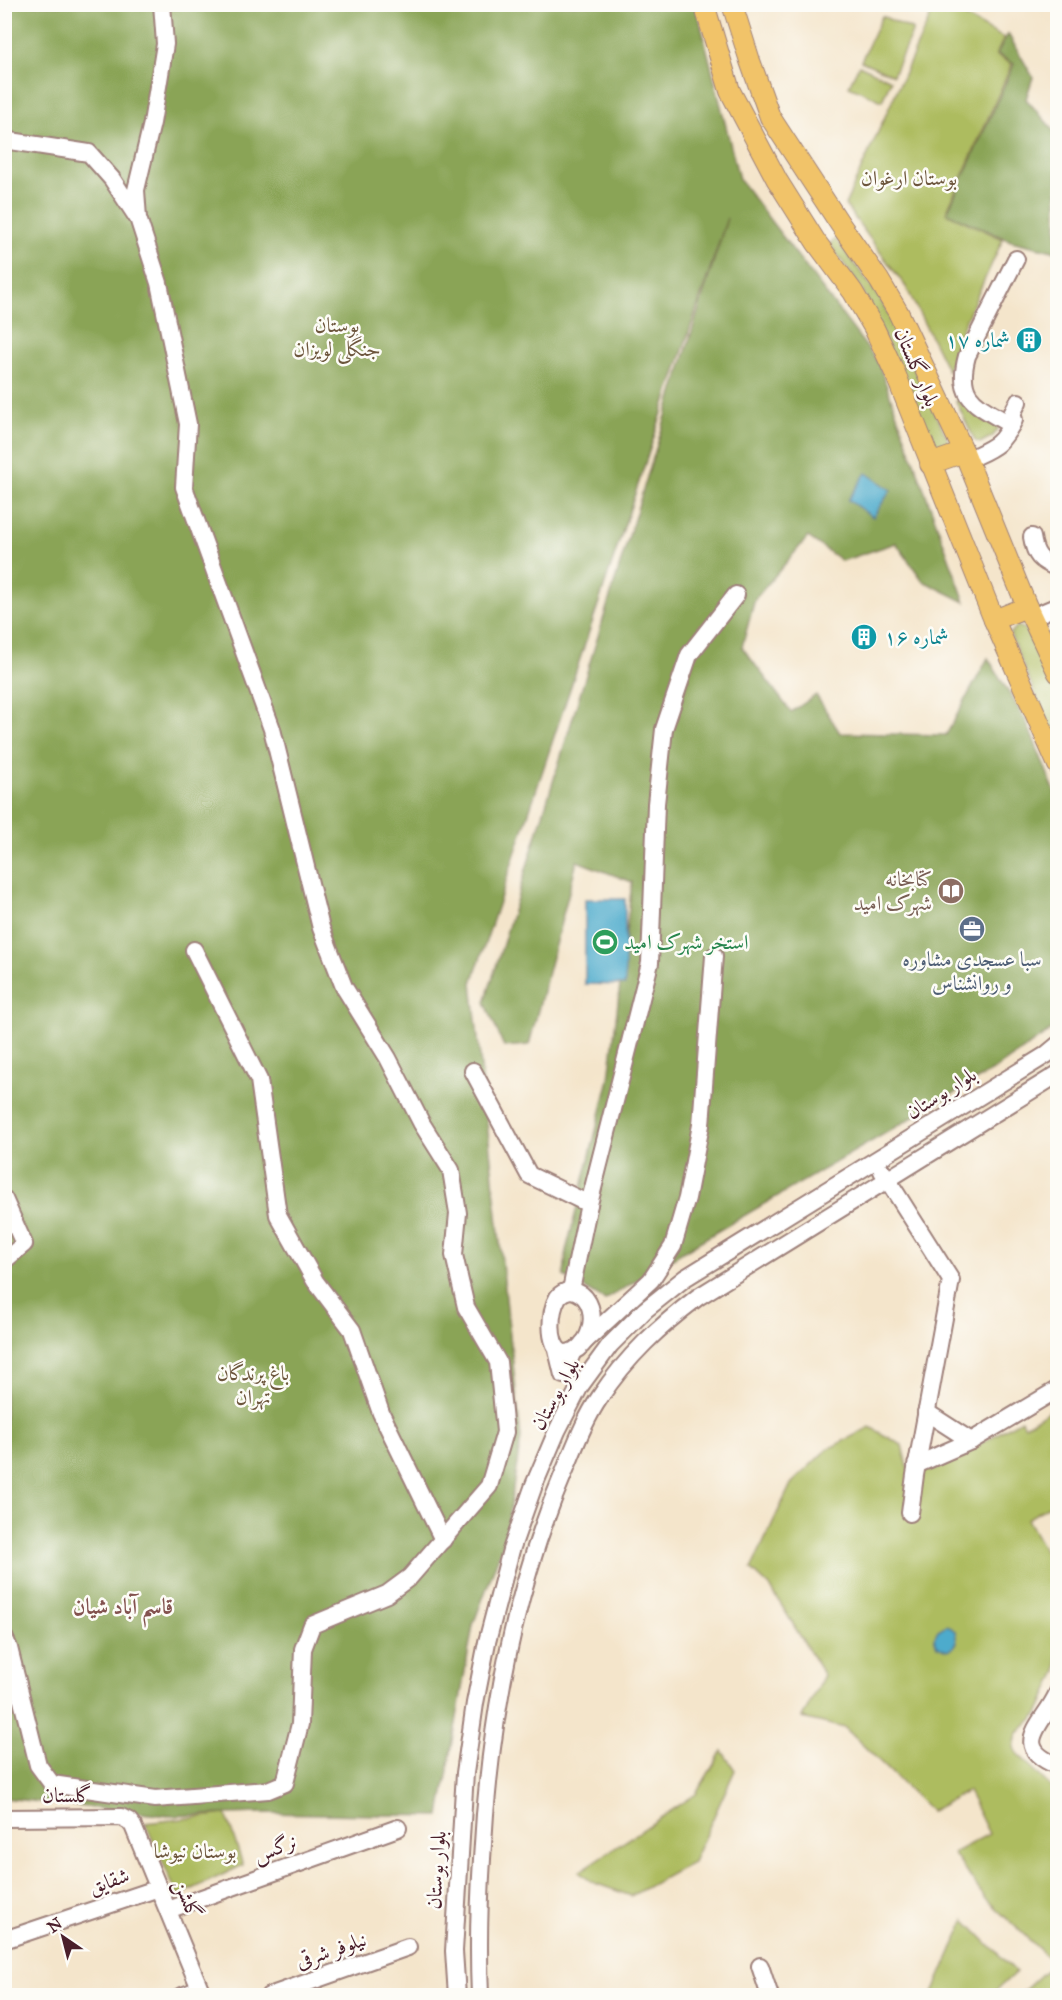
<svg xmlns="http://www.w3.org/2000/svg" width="1062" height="2000" font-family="'IM FELL Great Primer',Amiri,serif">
  <rect width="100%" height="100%" fill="#fdfcf7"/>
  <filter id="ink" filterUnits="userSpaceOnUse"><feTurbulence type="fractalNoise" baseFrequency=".0167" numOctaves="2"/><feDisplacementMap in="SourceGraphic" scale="12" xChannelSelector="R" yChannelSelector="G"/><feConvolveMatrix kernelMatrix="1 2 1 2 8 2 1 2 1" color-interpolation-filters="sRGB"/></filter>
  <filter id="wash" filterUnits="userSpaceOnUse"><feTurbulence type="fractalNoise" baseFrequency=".008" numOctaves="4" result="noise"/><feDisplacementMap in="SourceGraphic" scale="24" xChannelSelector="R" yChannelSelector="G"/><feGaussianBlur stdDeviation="1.35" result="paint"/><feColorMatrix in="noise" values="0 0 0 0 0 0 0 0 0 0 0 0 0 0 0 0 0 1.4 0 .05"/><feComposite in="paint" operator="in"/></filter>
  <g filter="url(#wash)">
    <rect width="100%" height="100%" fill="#f4e5cb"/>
    <!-- green -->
    <g fill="#adbc5f" stroke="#7c6e45" stroke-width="1.5">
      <polygon points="936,4 944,5 1004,38 996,55 1012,64 946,213 1003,239 961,331 948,371 906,287 845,205"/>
      <polygon points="882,16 913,30 893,75 861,61"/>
      <polygon points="859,65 891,80 882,101 849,86"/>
      <polygon points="836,239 877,294 888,313 950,444 951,447 939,456 862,289 831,246 830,243"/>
      <polygon points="962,399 969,411 997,425 998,429 993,436 980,443 975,441 956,401"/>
      <polygon points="1017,626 1026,629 1045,673 1057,689 1057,746 1010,634"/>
      <polygon points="1057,1406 1057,1501 1027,1519 1057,1574 1057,1671 1038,1714 1017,1734 1014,1747 1017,1753 1057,1793 1058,1991 1053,1995 1019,1995 1054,1963 985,1898 953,1853 989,1834 968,1791 931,1811 845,1728 802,1718 824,1675 771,1588 751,1569 791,1484 826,1450 870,1427 902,1445 907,1467 935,1470 1021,1420 1025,1426"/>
      <polygon points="722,1751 735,1770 693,1862 631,1896 592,1882 579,1872 696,1794"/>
      <polygon points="226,1814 243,1865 178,1896 145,1823"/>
      <polygon points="965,1920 1016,1972 991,1995 932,1995"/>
    </g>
    <!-- forest -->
    <g fill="#8aa456" stroke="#6a6240" stroke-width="1.5">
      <polygon points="4,5 696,5 739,179 878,362 965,602 923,581 896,543 842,561 808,537 755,599 742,647 791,712 816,695 840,733 946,735 988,658 1026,721 1057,797 1057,1026 992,1071 694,1245 605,1300 564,1276 566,1251 609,1079 632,882 577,861 529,1045 504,1047 485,1002 727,218 472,983 521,1438 505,1539 473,1625 440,1816 258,1813 168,1816 5,1798"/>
      <polygon points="1008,34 1033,77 1026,99 1057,134 1057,252 1011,241 947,213 1014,64 997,54"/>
    </g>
    <!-- water -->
    <g fill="#4eabcc" stroke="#4c657c" stroke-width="1.5">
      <polygon points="866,473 891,490 873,517 848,500"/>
      <polygon points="585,899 625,899 625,985 585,984"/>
      <polygon points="947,1625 955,1631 957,1642 954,1647 947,1650 937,1646 934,1638 938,1630"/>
    </g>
  </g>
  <g filter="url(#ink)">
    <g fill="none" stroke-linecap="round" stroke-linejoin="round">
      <defs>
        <g id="minor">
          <polyline points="4,140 89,153 112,179 137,217"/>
          <path d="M1011,425c-33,-20 -56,-25 -44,-69l49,-97"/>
          <path d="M967,460c27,-13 33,-13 47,-40l-2,-6 6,-12"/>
          <path d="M1032,537c3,19 8,24 26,31"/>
          <polyline points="1032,617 1058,606"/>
          <polyline points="194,950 259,1080 278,1215 315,1281 352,1330 381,1413 443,1540"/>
          <polyline points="473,1071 529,1175 589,1204"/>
          <polyline points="882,1171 951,1280 915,1475 910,1513"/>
          <polyline points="4,1199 24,1244 4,1261"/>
          <polyline points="571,1290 589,1204 650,963 656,804 664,729 689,655 736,595"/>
          <path d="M571,1290c33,6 24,65 -9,63 -15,-10 -12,-42 -4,-56 3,-4 8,-6 13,-7z"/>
          <polyline points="582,1344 651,1280 673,1246 687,1198 701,1125 714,956"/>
          <polyline points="557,1350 563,1375 573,1351"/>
          <polyline points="971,1441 1058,1389"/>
          <polyline points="916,1465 971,1441 926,1412"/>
          <polyline points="4,1637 9,1648 38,1765 52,1784 155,1799 268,1790 285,1783 300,1724 303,1649 312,1625 387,1594 410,1577 489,1486 505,1432 498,1362 466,1307 454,1255 458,1213 451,1170 422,1124 388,1058 344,987 321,928 272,729 184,487 188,424 159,283 138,218 136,190 152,123 165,44 162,4"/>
          <path d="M1058,1692c-13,31 -51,54 0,74"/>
          <polyline points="4,1818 121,1817 129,1821 133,1826 203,1996"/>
          <polyline points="168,1910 398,1828"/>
          <polyline points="4,1940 159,1888"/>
          <polyline points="760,1966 770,1996"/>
          <polyline points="182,1996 200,1989"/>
          <polyline points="269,1996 408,1947"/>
          <polyline points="457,1996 454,1951 465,1773 475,1703 487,1642 511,1550 534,1485 557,1431 580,1386 610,1345 645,1310 685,1278 1046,1055 1058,1045"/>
          <path d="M480,1996c-2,-46 -1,-91 2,-137 7,-133 30,-266 83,-389 10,-24 20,-51 35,-73 27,-41 60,-71 98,-100l360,-223"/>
        </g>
        <g id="major">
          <polyline points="704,4 730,91 777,180 816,242 853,292 874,328 895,373 994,620 1058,765"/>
          <polyline points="732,4 750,61 770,117 840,224 879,280 898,312 964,452 1027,607 1058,673"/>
          <polyline points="930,464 964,452"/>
          <polyline points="994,620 1027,607"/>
        </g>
      </defs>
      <!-- minor casing -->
      <use href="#minor" stroke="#9f827b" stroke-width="20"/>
      <!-- major casing -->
      <use href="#major" stroke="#9f827b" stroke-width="22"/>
      <!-- minor -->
      <use href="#minor" stroke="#fff" stroke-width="16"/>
      <!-- major -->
      <use href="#major" stroke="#f1c369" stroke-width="20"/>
    </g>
  </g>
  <!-- icons -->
  <defs>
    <symbol id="building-disc" viewBox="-11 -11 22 22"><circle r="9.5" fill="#0f9aa8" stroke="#fdfcf7"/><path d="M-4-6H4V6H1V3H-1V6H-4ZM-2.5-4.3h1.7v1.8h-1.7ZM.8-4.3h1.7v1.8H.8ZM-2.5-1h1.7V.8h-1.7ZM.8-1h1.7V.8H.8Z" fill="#fff"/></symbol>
    <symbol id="library-disc" viewBox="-11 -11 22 22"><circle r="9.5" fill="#8d6e63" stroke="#fdfcf7"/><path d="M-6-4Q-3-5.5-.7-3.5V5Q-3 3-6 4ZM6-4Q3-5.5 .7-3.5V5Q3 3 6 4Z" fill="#fff"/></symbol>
    <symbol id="office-disc" viewBox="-11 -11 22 22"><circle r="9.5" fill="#5c6f8a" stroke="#fdfcf7"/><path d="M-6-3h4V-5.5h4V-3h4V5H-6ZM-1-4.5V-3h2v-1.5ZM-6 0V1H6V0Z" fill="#fff"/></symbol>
    <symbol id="stadium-disc" viewBox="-11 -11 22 22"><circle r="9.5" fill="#2e9e5b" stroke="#fdfcf7"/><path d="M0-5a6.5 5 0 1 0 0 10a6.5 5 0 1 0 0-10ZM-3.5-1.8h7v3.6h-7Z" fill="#fff"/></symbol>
  </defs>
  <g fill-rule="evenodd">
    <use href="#building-disc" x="1014" y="325" width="30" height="30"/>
    <use href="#building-disc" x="849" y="622" width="30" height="30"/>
    <use href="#library-disc" x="936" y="876" width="30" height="30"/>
    <use href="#office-disc" x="957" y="914" width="30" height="30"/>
    <use href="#stadium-disc" x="590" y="927" width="30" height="30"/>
  </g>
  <g text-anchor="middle" stroke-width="5" stroke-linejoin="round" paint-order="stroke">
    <!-- park labels -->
    <g font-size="21" fill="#6d563d" stroke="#fdfcf7">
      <text x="909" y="185">بوستان ارغوان</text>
      <text x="337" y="332">بوستان<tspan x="337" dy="24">جنگلی لویزان</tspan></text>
      <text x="253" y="1380">باغ پرندگان<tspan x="253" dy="24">تهران</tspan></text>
      <text x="195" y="1858">بوستان نیوشا</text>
    </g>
    <!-- culture labels -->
    <g font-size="21" fill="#0d838f" stroke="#fdfcf7" text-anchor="end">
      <text x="1010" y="347">شماره ۱۷</text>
      <text x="884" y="644" text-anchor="start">شماره ۱۶</text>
    </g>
    <!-- street labels -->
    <g font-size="21" fill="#4a1f2b" stroke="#fdfcf7">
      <text transform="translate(917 367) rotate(67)" y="7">بلوار گلستان</text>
      <text transform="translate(941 1093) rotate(-32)" y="7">بلوار بوستان</text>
      <text transform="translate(555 1394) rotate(-61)" y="7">بلوار بوستان</text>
      <text x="67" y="1802">گلستان</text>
      <text transform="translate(275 1848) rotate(-20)" y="7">نرگس</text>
      <text transform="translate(436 1870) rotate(-86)" y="7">بلوار بوستان</text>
      <text transform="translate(109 1881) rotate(-19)" y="7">شقایق</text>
      <text transform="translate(188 1899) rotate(68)" y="7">گلشن</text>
      <text transform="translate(331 1950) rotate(-19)" y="7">نیلوفر شرقی</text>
    </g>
    <!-- education labels -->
    <g font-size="21" fill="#785e54" stroke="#fdfcf7" text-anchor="end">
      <text x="932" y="886">کتابخانه<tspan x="932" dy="24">شهرک امید</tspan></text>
    </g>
    <!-- leisure labels -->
    <g font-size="21" fill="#27864d" stroke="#fdfcf7" text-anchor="start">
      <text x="624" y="949">استخر شهرک امید</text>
    </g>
    <!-- service labels -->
    <g font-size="21" fill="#4e5e75" stroke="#fdfcf7">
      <text x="972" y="966">سبا عسجدی مشاوره<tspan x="972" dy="24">و روانشناس</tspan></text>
    </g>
    <!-- neighbourhood labels -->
    <g font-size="22" font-weight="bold" fill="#83524f" stroke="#fdfcf7">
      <text x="123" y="1614">قاسم آباد شیان</text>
    </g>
  </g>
  <!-- margin -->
  <rect width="1062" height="2000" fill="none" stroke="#fdfcf7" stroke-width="24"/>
  <!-- north arrow -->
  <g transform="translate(63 1937) rotate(325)" stroke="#fdfcf7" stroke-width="4.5" paint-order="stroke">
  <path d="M0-4.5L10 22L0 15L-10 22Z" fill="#4a1f2b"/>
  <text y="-9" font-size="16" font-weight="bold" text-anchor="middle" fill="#4a1f2b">N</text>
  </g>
</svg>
